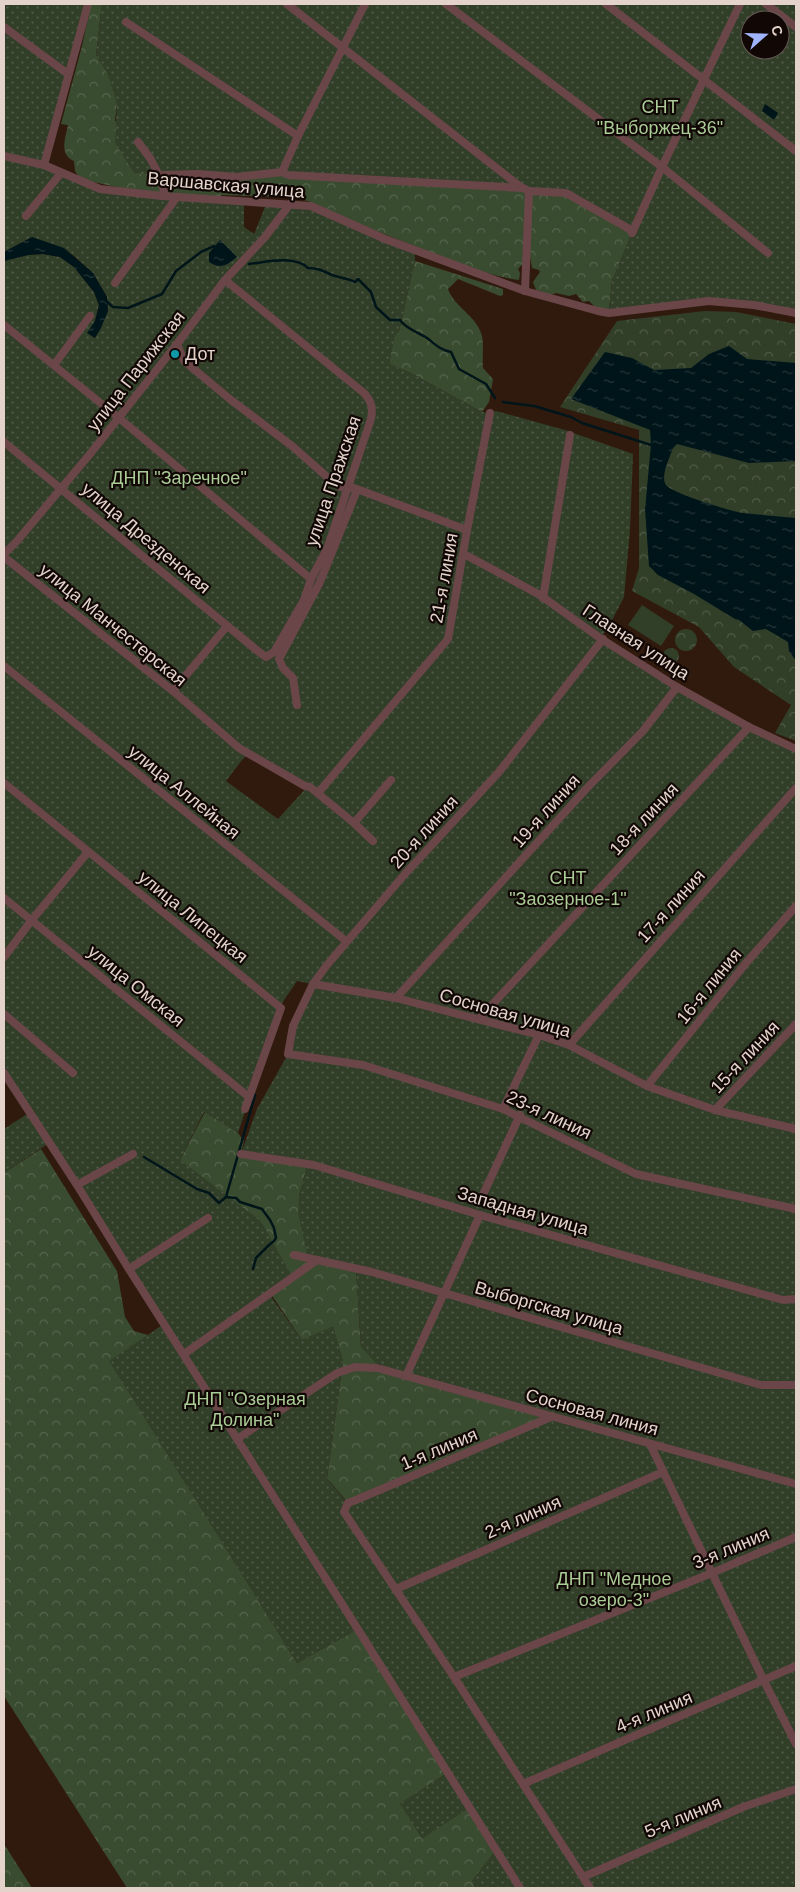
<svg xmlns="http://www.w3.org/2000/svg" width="800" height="1892" font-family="Arial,sans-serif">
  <defs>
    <pattern id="forest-crowns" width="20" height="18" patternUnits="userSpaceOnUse" patternTransform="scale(1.25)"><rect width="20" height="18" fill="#3a4c30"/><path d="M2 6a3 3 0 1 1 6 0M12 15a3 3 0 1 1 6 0" fill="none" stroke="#56654d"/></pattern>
    <pattern id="park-crowns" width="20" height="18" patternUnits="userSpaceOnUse" patternTransform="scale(1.25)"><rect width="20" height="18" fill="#313f29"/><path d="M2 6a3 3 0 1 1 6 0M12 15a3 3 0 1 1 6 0" fill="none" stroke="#4f5a47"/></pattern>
    <pattern id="garden-dots" width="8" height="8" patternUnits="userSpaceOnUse" patternTransform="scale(1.25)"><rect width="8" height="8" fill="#313f29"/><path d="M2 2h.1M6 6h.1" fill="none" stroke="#4f5a47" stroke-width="1.8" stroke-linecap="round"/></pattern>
    <pattern id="water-ripples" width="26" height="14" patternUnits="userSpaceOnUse" patternTransform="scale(1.25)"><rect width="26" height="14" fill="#001519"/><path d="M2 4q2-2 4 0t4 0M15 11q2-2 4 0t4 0" fill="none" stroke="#253639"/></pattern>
  </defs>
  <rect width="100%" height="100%" fill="#301a0e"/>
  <!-- forest -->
  <g fill="url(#forest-crowns)">
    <path d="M91,4h11l-6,51 12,19 6,17 3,13 -2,17 149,53 303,19 65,40 -20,48 -3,29 -14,-3 -6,-6 -6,1 -7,-8 -7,2 -13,-3 -5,2 -15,-5 -3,-8 7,-10 -1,-2 -7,-2 -2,-12 -12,13 2,4 -1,7c-30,-4 -56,-15 -84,-26 -42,-16 -84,-33 -124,-52l-19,-5 -2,-3 -4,-1 -2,4 -63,-2 -4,14 -128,-28 -10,-4 -4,-6 -1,-10c-15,-7 -9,-22 -6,-36l-7,-1 21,-78z"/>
    <path d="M415,261l88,28v6l-3,1 -42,-17 -10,10c6,18 29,27 34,47 2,9 0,22 1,32l10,11 -4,23 -7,10 -71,-39 -22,-9 5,-27 5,-6z"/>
    <polygon points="205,1112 238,1133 244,1141 241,1154 308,1163 299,1196 356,1269 361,1347 551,1417 348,1503 327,1478 343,1361 333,1327 302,1340 180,1160"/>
    <polygon points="41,1149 117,1271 125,1317 134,1331 148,1335 110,1361 297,1663 358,1629 447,1773 400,1804 469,1807 496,1850 472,1881 476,1888 127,1888 4,1696 4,1173"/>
    <polygon points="4,1844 32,1888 4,1888"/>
  </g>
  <!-- park -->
  <g fill="url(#park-crowns)">
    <polygon points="705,311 736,312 796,324 796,741 775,733 791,705 734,667 699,627 632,591 639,568 639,430 560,407 617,321"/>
    <circle cx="686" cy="640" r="11"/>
    <circle cx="671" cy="656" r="8"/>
  </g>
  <!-- garden -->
  <g fill="url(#garden-dots)" fill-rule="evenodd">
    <path d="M4,4h84l-41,160 53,25 144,12v26l10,7 13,-32 44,4 104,44v11l-16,70 -5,7 -5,26 22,9 71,39 8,1 6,-2 69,19 68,24 -3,76 -6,67 -16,31 -8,10 77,49 119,62v1139h-320l-4,-7 24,-31 -27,-42 -47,31 -22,-35 47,-31 -89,-144 -61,34 -188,-302 55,-37 -115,-181 -45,30v-44l26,-17 -26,-39v-812l24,-6 15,-1 17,3 14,10 20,25 5,13 -4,16 -7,12 6,5 14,-27 -1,-14 -14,-24 -20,-18 -41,-18 -28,15zM250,752l21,10 37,24 -30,33 -52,-38 16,-21zM297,981l15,3 -19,42 -5,28 -31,55 -16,45 67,9 -9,33 -1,17 10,45 48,12 5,77 20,22 169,49 -203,85 -20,-25 16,-117 -10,-35 -31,14 -33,-46 24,-16 -32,-57 -81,-61 24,-48 34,21 42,-127z"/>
    <path d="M102,4h694v309l-87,-12 -100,9 3,-29 20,-48 -65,-40 -282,-20 -123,2 -28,-2 -19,-30 2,-39 -9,-30 -12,-19zM750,20h30v30h-30z"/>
  </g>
  <!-- pitch -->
  <polygon fill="#313f29" points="642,605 674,626 661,646 628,625"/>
  <!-- water -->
  <g fill="url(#water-ripples)">
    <polygon points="765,104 778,113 774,120 762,111"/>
    <polygon points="32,237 64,248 93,273 107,297 108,311 101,328 95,338 87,333 95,321 99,305 94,292 74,267 60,257 43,254 28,255 4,261 4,252"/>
    <path d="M220,240l17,17c-10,8 -16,13 -28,5v-9z"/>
    <path d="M729,346l18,13 49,4v98l-47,2 -72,-19 -4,4c-3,9 -13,28 -7,37 6,8 64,26 76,28 18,2 36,3 54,5v143l-7,-10 -1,-9 -22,-13 -13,2 -14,-11 -4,-1 -41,-25 -36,-19 -9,-9 -4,-57 6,-64 -1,-15 -79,-31 34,-47 27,6 22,12 37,-2 18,-14z"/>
  </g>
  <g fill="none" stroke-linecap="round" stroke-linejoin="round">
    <!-- stream -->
    <g stroke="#001519" stroke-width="2.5">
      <path d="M249,264c18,-2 45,-9 59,4 10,0 15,3 24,7 8,3 15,3 23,7l3,-3 13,13 5,15 14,13h10c7,10 17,11 27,18 8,6 13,12 24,14l8,17 27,15 9,14"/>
      <polyline points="105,300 113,307 128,308 162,294 176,271 201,252 214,246 216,248"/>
      <polyline points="503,402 534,406 571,417 582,423 651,445"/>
      <polyline points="144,1157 197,1189 209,1193 219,1203 226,1197 236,1198 240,1202 262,1209 270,1220 274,1228 276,1238 274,1241 269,1245 256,1258 253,1269"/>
      <polyline points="226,1197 255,1095"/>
    </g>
    <!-- minor -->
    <g stroke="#6a4649" stroke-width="8">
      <polyline points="287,4 522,188"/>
      <polyline points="446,4 662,167 768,253"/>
      <polyline points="606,4 796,151"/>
      <polyline points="766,4 796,27"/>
      <polyline points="126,22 298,136"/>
      <polyline points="4,27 68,74"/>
      <polyline points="138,142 150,158 159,175 199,174 237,177 282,172 288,175 523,188 529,191 566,193 633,231"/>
      <polyline points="4,156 44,165 100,189 162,196 311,206 385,239 525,291 598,311 609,313 709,301 754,305 796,313"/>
      <polyline points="44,165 88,4"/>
      <polyline points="282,172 298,136 365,4"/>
      <polyline points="159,175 164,191 162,196"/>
      <polyline points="26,216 61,173"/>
      <polyline points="632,233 662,167 740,4"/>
      <polyline points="115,283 177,197"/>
      <polyline points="525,291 529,191"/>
      <polyline points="4,325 119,418 311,579"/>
      <polyline points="177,344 184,361 231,400 292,446 334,483 341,487 354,488 467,530"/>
      <polyline points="54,365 90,316"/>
      <path d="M4,442l255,210 7,5 8,-5 30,-52 7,-21 16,-30 44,-130c2,-11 1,-17 -7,-26l-139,-113"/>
      <polyline points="4,554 17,541 90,454 177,344 225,280 265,237 290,204"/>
      <polyline points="464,554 540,595 600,638 677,687 749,727 796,749"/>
      <polyline points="4,557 173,691 239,748 305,786 310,787 354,823 373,841"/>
      <polyline points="543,598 570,435"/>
      <polyline points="603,639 499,772 404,875 327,965 313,984 293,1026 288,1054 363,1065 503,1109 636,1174 796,1209"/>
      <polyline points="4,666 346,941"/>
      <polyline points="173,691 227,626"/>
      <polyline points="297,705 293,678 283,668 279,659 320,582 357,490"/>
      <polyline points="4,783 281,1008 245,1109"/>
      <polyline points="318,793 448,639 467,530 490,413"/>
      <polyline points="354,823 391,780"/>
      <polyline points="4,898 249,1097"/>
      <polyline points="4,957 31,921 88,852"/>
      <polyline points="313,984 396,998 539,1035 569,1045 647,1086 715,1110 796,1129"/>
      <polyline points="396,998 586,789 643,731 677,687"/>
      <polyline points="4,1014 73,1073"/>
      <polyline points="479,1019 749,727"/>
      <polyline points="569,1045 796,788"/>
      <polyline points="4,1073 77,1185 127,1266 342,1604 520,1888"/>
      <polyline points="647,1086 746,963 796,906"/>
      <polyline points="503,1109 539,1035"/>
      <polyline points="715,1110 796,1024"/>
      <polyline points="241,1154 314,1165 480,1215 708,1279 783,1300 796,1299"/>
      <polyline points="77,1185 133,1154"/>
      <polyline points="480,1201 520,1115"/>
      <polyline points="294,1255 372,1272 761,1385 796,1385"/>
      <polyline points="129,1269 208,1218"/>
      <polyline points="184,1354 317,1260"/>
      <polyline points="381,1369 796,1484"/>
      <polyline points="406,1376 480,1215"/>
      <polyline points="551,1417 356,1500 348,1503 344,1512 454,1677 590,1888"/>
      <polyline points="237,1439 337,1373 355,1367 376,1368"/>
      <polyline points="650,1444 764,1681 796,1744"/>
      <polyline points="396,1589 663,1472"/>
      <polyline points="454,1677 712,1573 796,1537"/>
      <polyline points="523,1784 796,1666"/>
      <polyline points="583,1877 743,1807 796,1789"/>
    </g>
  </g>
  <!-- markers -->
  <circle fill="#0f9aa8" stroke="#110704" stroke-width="2" cx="175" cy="354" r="5"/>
  <g text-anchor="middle" stroke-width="4.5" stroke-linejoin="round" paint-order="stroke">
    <!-- park labels -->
    <g font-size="18" fill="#aacc97" stroke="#110704">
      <text x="660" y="113">СНТ<tspan x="660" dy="21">"Выборжец-36"</tspan></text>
      <text x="179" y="484">ДНП "Заречное"</text>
      <text x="568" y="884">СНТ<tspan x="568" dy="21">"Заозерное-1"</tspan></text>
      <text x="245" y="1405">ДНП "Озерная<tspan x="245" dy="21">Долина"</tspan></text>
      <text x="614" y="1585">ДНП "Медное<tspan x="614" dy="21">озеро-3"</tspan></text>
    </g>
    <!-- street labels -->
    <g font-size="18" fill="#e3d3cb" stroke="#110704">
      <text transform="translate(226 185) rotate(5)" y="6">Варшавская улица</text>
      <text transform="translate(136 371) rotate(-52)" y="6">улица Парижская</text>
      <text transform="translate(333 481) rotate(-71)" y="6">улица Пражская</text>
      <text transform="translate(146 538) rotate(40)" y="6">улица Дрезденская</text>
      <text transform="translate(444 578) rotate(-80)" y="6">21-я линия</text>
      <text transform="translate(113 625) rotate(39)" y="6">улица Манчестерская</text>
      <text transform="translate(636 642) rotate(33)" y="6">Главная улица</text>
      <text transform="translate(184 792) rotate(39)" y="6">улица Аллейная</text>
      <text transform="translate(546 811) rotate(-48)" y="6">19-я линия</text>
      <text transform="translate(644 819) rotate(-47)" y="6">18-я линия</text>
      <text transform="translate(424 832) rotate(-48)" y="6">20-я линия</text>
      <text transform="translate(671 906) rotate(-48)" y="6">17-я линия</text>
      <text transform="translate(193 917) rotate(39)" y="6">улица Липецкая</text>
      <text transform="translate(136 986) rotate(39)" y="6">улица Омская</text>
      <text transform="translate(709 986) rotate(-51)" y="6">16-я линия</text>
      <text transform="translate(505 1013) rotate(16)" y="6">Сосновая улица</text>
      <text transform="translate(745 1057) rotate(-47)" y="6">15-я линия</text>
      <text transform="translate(549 1115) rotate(25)" y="6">23-я линия</text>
      <text transform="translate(523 1211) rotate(16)" y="6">Западная улица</text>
      <text transform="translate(549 1308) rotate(16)" y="6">Выборгская улица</text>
      <text transform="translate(592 1412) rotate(15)" y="6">Сосновая линия</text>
      <text transform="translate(439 1449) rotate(-23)" y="6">1-я линия</text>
      <text transform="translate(523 1517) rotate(-24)" y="6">2-я линия</text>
      <text transform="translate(731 1548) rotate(-23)" y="6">3-я линия</text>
      <text transform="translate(654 1712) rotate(-23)" y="6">4-я линия</text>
      <text transform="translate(683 1817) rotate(-23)" y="6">5-я линия</text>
    </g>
    <!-- poi labels -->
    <g font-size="18" fill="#e3d3cb" stroke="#110704" text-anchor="start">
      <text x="185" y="360">Дот</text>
    </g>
  </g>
  <!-- border -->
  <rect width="800" height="1892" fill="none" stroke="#e3d3cb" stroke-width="10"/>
  <!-- north arrow -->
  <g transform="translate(765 35) rotate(70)"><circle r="24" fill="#110704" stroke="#655954"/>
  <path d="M0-4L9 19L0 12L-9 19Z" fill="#a0b3fd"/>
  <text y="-8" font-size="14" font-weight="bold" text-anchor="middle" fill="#e3d3cb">С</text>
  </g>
</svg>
